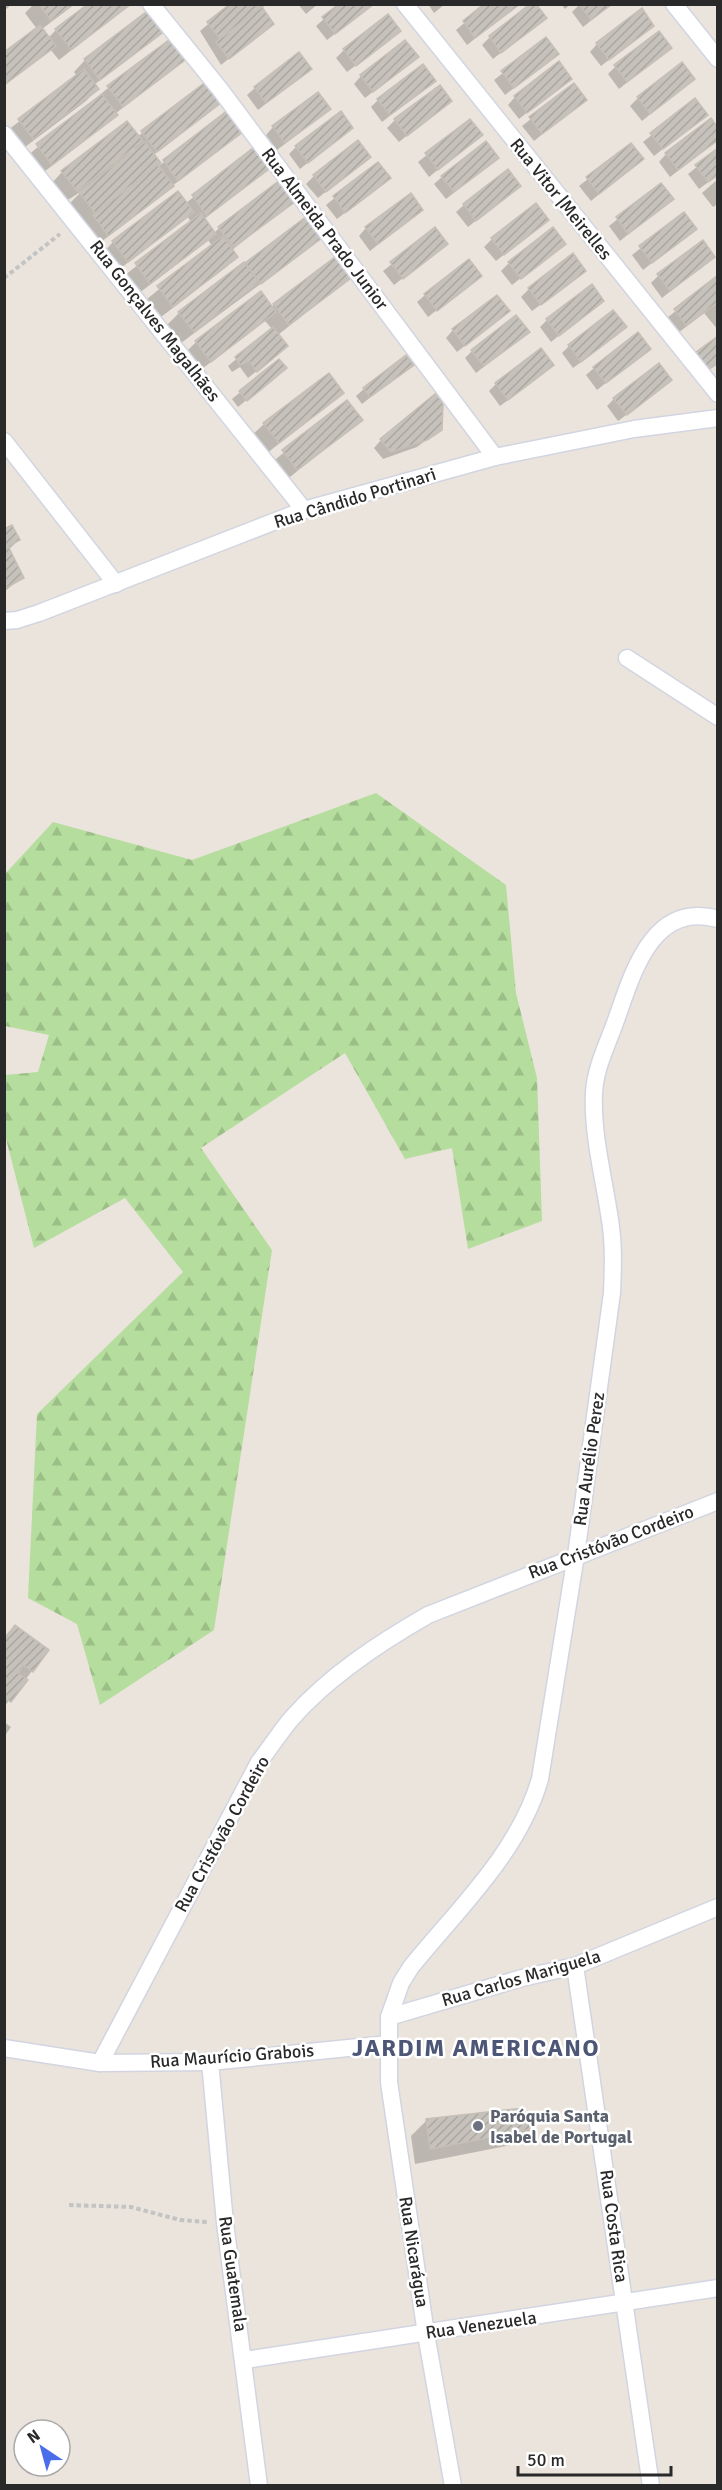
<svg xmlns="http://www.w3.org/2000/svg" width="722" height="2490" font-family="Signika,sans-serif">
  <defs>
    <pattern id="forest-firs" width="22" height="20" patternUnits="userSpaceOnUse" patternTransform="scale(1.5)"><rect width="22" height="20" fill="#b5dd9d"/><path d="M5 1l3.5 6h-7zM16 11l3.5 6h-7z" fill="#9cbe87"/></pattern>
    <pattern id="building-hatch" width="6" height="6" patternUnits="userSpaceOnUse" patternTransform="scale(1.5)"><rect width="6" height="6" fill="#c6c2bb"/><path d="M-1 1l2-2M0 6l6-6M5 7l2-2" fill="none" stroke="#aaa7a1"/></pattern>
  </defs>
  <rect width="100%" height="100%" fill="#eae4dc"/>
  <!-- forest -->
  <polygon fill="url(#forest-firs)" points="376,793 506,885 516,993 537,1078 542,1221 468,1249 452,1148 405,1159 345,1053 201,1148 272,1250 214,1630 100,1705 77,1624 28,1598 37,1414 183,1272 125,1198 34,1248 5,1135 5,1075 38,1072 49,1035 5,1026 5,874 53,822 192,860"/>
  <!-- shadow -->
  <g fill="#0003" fill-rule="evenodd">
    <polygon points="4,4 12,4 4,11"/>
    <polygon points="34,4 75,4 42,29 48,38 56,30 130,4 59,60 50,49 4,86 4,54 37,29 25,13"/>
    <polygon points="232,4 263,4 260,8 272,24 221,65 200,31"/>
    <polygon points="298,4 318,4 306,14"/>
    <polygon points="341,4 373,4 327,40 316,26"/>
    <polygon points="428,4 445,4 434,13"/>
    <polygon points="487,4 518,4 467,45 456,30"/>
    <polygon points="561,4 571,4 565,9"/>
    <polygon points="612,4 583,27 572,12 579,5"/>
    <polygon points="545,18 493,59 482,45 490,37"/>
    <polygon points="653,26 601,66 590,52 597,44"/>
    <polygon points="164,30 94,85 97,89 86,101 21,150 7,131 77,76 74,72 85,60"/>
    <polygon points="391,39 347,72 336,58 344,50"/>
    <polygon points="546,39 557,54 505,95 494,80"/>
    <polygon points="670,48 619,89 608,74 615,67"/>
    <polygon points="187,57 115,114 104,126 40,175 26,157 108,88"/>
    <polygon points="417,57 365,98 354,84 361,76"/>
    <polygon points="310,69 258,110 247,95 255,88"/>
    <polygon points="570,79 519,119 508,105 515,97"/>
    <polygon points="693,79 642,121 630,106 638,98"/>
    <polygon points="434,81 382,122 371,107 378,100"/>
    <path d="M206,83l14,19 -68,54 7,10 69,-53 14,18 -146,115 -28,-41 15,-15 -18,12 -14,-18 11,-12 75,-35zM134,148l2,3 -9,7 -1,-2z"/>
    <polygon points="574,85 585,100 534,141 522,126"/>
    <polygon points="695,100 706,115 654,156 643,142"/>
    <polygon points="450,101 399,142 387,128 395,120"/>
    <polygon points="321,116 277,150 266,135 273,127"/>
    <polygon points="470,121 481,135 429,177 418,162"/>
    <polygon points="351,128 300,169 289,154 296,147"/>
    <polygon points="714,143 670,177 659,162 666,154"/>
    <polygon points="631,145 642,159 591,201 579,186"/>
    <polygon points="257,147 271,166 203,220 214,233 219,228 298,198 232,250 236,257 225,268 161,317 147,299 212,246 208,240 138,294 124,276 191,222 187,216 116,272 102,254 113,242 186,203"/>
    <polygon points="718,150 718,175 699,189 688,174"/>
    <polygon points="369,157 318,198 306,184 314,176"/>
    <polygon points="497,158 446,199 434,184 442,177"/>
    <polygon points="377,164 389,178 337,219 326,205"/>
    <polygon points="718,179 718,204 713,207 702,193"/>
    <polygon points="661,185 672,199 620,241 609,226"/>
    <polygon points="519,186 468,227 456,212 464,205"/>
    <polygon points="421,210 370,251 359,236 366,228"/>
    <polygon points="684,214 695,229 643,270 632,255"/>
    <polygon points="311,215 325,234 313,245 181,343 167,325 179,313"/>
    <polygon points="547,220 496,261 484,247 492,239"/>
    <polygon points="435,230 446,244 394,285 383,271"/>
    <polygon points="564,244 512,285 501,271 509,263"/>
    <polygon points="713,257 662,298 651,283 658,276"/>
    <polygon points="353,275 278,335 279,353 248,378 240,367 232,372 228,366 272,329 265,321 198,372 184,354 196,342 274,305"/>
    <polygon points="480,276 428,317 417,302 425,295"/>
    <polygon points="718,277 718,330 704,313 678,333 667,318"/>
    <polygon points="577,278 532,311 521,297 529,289"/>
    <polygon points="602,301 551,342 540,327 547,320"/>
    <polygon points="508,311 457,352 446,338 453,330"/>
    <polygon points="528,332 476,373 465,358 472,351"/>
    <polygon points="617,335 573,368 562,353 569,346"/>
    <polygon points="649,349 597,390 586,375 594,368"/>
    <polygon points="278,361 285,368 238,407 232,399"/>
    <polygon points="412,364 362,404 356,396 364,389"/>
    <polygon points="544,373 500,406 489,391 496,384"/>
    <polygon points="662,388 618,421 607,406 614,399"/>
    <polygon points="343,393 266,454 252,435 264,424"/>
    <polygon points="347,402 361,420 285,481 271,463"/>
    <polygon points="441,429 417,447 383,459 374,448 381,440"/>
    <polygon points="4,531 19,540 8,550 22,577 4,592"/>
    <polygon points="15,1627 32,1671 4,1707 4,1637"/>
    <polygon points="4,1722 11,1727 4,1737"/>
    <polygon points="426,2121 526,2122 531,2129 516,2144 415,2164 411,2136"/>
  </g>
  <!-- building -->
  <g fill="url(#building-hatch)" stroke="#c5bfb6" stroke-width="1.5">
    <polygon points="39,4 73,4 51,21"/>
    <polygon points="88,4 131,4 71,50 55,29"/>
    <polygon points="230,4 265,5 220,39 207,22"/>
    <polygon points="339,4 374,4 335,34 322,17"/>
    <polygon points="484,4 520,4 475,38 463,21"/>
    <polygon points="530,4 536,4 547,18 501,53 489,36"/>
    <polygon points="579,4 612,4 591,20"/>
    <polygon points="262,7 274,24 229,59 216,42"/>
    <polygon points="642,8 654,26 609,60 596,43"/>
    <polygon points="150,9 166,30 100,80 84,59"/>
    <polygon points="388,14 401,31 356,66 343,49"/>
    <polygon points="40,25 56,46 4,85 4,52"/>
    <polygon points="659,31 672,48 627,82 614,65"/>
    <polygon points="173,37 189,57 123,107 107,86"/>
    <polygon points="546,37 559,54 514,88 501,71"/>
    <polygon points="405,40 419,57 373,92 360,75"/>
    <polygon points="299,52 312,69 266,103 254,87"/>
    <polygon points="559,61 572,79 527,113 514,96"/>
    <polygon points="682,62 695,79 650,114 637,97"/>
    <polygon points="423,64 436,81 390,115 377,99"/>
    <polygon points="84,69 99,89 33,139 18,119"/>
    <polygon points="207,81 222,102 157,152 141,131"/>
    <polygon points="574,83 587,100 542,134 529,117"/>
    <polygon points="440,85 452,101 407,136 394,119"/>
    <polygon points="318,92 331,109 285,143 272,126"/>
    <polygon points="102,94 118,115 52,165 36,144"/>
    <polygon points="695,98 708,115 663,149 650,133"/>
    <polygon points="228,110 244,131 178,181 163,160"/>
    <polygon points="341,111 353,128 308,163 295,146"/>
    <polygon points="711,118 718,128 718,140 678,170 665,153"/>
    <polygon points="470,119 483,135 438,170 425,153"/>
    <polygon points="127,121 143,141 77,191 61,171"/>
    <polygon points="358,140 371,157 326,192 313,175"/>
    <polygon points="486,141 499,158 454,192 441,176"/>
    <polygon points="145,142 161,163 95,213 79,192"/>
    <polygon points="631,143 644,159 599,194 586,177"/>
    <polygon points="257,145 273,166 207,216 192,195"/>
    <polygon points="718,148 718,175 708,182 695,165"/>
    <polygon points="378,162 391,178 345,213 333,196"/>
    <polygon points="158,165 174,186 108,236 93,215"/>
    <polygon points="508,169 521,186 476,221 463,204"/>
    <polygon points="284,177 300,198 234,247 218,227"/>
    <polygon points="661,183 674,199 628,234 616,217"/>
    <polygon points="178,191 194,212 128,262 112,241"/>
    <polygon points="411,193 423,210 378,244 365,227"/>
    <polygon points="536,203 549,220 504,255 491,238"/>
    <polygon points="684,212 697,229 652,263 639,246"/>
    <polygon points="201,213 216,234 150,284 135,263"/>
    <polygon points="311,213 327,234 261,284 245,263"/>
    <polygon points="435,227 448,244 403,279 390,262"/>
    <polygon points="553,227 566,244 521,279 508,262"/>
    <polygon points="223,236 238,257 173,307 157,286"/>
    <polygon points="703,240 715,257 670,291 657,274"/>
    <polygon points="573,253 586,271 541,305 528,288"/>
    <polygon points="339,254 355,275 289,325 273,304"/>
    <polygon points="469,259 482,276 437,311 424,294"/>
    <polygon points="244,262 259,282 194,332 178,312"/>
    <polygon points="718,275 718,302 686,326 674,309"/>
    <polygon points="592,284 604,301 559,336 546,319"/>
    <polygon points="261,291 276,312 211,362 195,341"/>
    <polygon points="497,295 510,311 465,346 452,329"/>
    <polygon points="613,310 627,327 581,362 568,345"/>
    <polygon points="516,315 530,332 484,366 471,350"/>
    <polygon points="273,327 288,346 257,372 249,361 240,365 235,357"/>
    <polygon points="638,332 651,349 606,383 593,367"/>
    <polygon points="718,336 718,363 708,370 695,353"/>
    <polygon points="541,348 554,365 508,400 495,383"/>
    <polygon points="406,355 414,365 370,397 363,388"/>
    <polygon points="279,359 287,368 247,401 239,391"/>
    <polygon points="659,363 672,380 627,415 613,398"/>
    <polygon points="329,373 344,393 279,443 263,423"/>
    <polygon points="436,393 443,404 442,430 427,440 391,452 380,439"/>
    <polygon points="347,400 363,420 297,470 282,450"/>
    <polygon points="12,525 20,540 8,546 24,578 4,589 4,529"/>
    <polygon points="15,1625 49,1650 33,1672 23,1665 18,1673 28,1680 11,1702 4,1697 4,1639"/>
    <polygon points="524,2108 528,2122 533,2129 430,2149 426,2119"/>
  </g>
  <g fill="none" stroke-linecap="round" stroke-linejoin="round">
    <defs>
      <g id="minor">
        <polyline points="151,4 219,88 495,457"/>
        <polyline points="405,4 718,394"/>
        <polyline points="674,4 718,59"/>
        <polyline points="4,134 304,510"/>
        <polyline points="4,441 116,584"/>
        <polyline points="4,621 17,620 39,613 304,510 495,457 634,429 718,418"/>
        <polyline points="627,658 718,717"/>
        <polyline points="575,1966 651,2486"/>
        <polyline points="389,2017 522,1978 575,1966 718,1907"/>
        <polyline points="4,2048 100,2063 210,2062 388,2044"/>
        <polyline points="210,2062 225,2223 259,2486"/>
        <path d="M100,2063l159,-301c11,-14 21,-30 33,-44 37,-42 87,-75 136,-103l290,-114"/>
        <polyline points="245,2360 718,2288"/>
        <path d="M453,2486l-27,-152 -37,-252v-65l12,-34 10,-16c47,-58 108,-115 129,-188l36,-224 36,-262c1,-25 2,-48 -2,-73 -6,-42 -18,-85 -16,-127 1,-24 13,-48 21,-70 17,-47 36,-123 103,-104"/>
      </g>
    </defs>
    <!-- minor casing -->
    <use href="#minor" stroke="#d2d5e1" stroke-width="19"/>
    <!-- path -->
    <g stroke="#c3c3c3" stroke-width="4" stroke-dasharray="4.5 3" stroke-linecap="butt">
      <polyline points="4,278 60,234"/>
      <polyline points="69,2205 131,2207 180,2220 207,2222"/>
    </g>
    <!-- minor -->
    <use href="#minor" stroke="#fff" stroke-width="16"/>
  </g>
  <!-- markers -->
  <circle fill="#6b7280" stroke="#fff" stroke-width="2" cx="478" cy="2126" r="6"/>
  <g text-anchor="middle" stroke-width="5" stroke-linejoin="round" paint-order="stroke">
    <!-- street labels -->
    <g font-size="18" fill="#292929" stroke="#fff">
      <text transform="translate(561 199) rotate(51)" y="6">Rua Vitor |Meirelles</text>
      <text transform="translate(325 229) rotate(53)" y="6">Rua Almeida Prado Junior</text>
      <text transform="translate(155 321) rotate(52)" y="6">Rua Gonçalves Magalhães</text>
      <text transform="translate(355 498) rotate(-17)" y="6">Rua Cândido Portinari</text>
      <text transform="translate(589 1459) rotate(-82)" y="6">Rua Aurélio Perez</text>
      <text transform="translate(611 1542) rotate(-21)" y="6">Rua Cristóvão Cordeiro</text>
      <text transform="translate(222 1834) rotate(-61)" y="6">Rua Cristóvão Cordeiro</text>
      <text transform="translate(521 1978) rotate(-16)" y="6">Rua Carlos Mariguela</text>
      <text transform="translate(232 2056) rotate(-4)" y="6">Rua Maurício Grabois</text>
      <text transform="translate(614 2226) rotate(82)" y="6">Rua Costa Rica</text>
      <text transform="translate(414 2252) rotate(81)" y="6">Rua Nicarágua</text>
      <text transform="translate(233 2274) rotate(82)" y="6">Rua Guatemala</text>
      <text transform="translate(481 2325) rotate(-8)" y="6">Rua Venezuela</text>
    </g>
    <!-- worship labels -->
    <g font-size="18" font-weight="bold" fill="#5b616d" stroke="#fff" text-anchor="start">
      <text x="490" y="2122">Paróquia Santa<tspan x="490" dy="21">Isabel de Portugal</tspan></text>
    </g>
    <!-- district labels -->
    <g font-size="24" font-weight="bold" letter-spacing="1.5" fill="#4d5676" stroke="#fff">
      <text x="476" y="2056">JARDIM AMERICANO</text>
    </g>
  </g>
  <!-- border -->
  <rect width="722" height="2490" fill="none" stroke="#292929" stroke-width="12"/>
  <!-- north arrow -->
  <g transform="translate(42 2448) rotate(324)"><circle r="28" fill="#ffffff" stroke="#a9a9a9" stroke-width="1.5"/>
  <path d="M0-4.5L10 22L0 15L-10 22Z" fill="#496deb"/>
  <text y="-9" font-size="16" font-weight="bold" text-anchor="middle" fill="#292929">N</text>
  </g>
  <!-- scale -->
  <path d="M518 2466v9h153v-9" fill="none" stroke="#292929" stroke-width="3"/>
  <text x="527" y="2466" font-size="18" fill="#292929" stroke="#ffffff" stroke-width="4.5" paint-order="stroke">50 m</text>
</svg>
